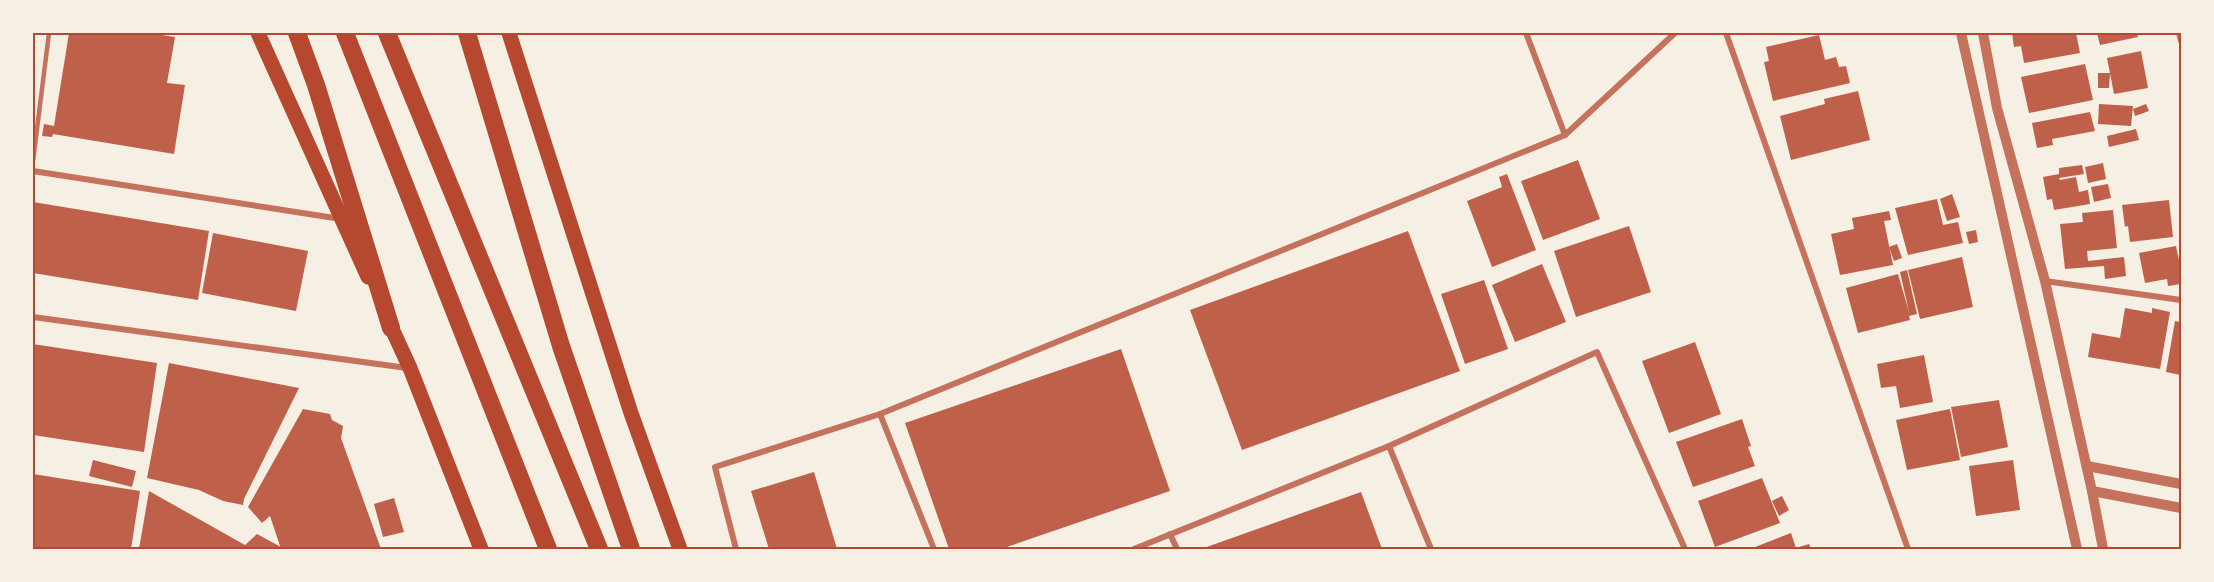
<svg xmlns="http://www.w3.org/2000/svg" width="2214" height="582" font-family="Rubik,sans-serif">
  <rect width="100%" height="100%" fill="#f6efe4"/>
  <!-- building -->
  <g fill="#bf614a">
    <polygon points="69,33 149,33 175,37 167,83 185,85 174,154 53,134 52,137 42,136 44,124 54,126"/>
    <polygon points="2012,33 2076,33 2080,53 2024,63 2021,46 2014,47"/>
    <polygon points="2097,33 2137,33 2138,37 2100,45"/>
    <polygon points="1819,35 1825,60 1836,57 1839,67 1846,66 1850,83 1773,101 1764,62 1769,61 1766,47"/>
    <polygon points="2141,51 2148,88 2114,94 2107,58"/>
    <polygon points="2085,64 2093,100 2029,113 2021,77"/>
    <polygon points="2098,73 2110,73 2109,88 2098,88"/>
    <polygon points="1858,91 1870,140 1791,160 1780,116 1825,104 1824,99"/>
    <polygon points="2099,104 2133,106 2131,126 2098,124"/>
    <polygon points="2146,104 2149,111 2135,116 2133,109"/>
    <polygon points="2090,112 2095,131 2052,139 2053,145 2037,148 2032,123"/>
    <polygon points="2136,129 2139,140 2109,147 2107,136"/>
    <polygon points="1578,160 1600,219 1543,240 1521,181"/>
    <polygon points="2103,163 2106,179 2088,183 2085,167"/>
    <polygon points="2082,165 2084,174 2059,178 2060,180 2076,177 2079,192 2088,190 2090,204 2054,210 2052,199 2047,200 2043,177 2059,174 2059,168"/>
    <polygon points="1507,174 1536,250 1492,267 1467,201 1502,187 1499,177"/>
    <polygon points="2108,184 2111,198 2094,202 2091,187"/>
    <polygon points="1952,194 1960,217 1947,221 1940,199"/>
    <polygon points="1937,199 1943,225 1958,222 1963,243 1908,255 1895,208"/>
    <polygon points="2169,200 2173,237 2130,242 2128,226 2125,227 2122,205"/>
    <polygon points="33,202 209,231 198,300 33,273"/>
    <polygon points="2113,210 2117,248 2087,251 2088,261 2124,257 2126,276 2105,279 2104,266 2065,269 2060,224 2083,222 2082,213"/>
    <polygon points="1889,211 1891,220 1884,221 1893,265 1840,275 1831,234 1854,229 1852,218"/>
    <polygon points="1629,226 1651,292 1576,317 1554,251"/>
    <polygon points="1976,230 1978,242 1969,244 1966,232"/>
    <polygon points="1408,231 1460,371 1242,450 1190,310"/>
    <polygon points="213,233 308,251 296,311 202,293"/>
    <polygon points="1897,244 1902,258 1894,261 1889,247"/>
    <polygon points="2176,246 2181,270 2181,284 2168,286 2167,279 2145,283 2139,253"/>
    <polygon points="1962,257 1973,307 1920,319 1908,270"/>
    <polygon points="1542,264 1566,322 1515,342 1492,285"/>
    <polygon points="1907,270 1917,314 1909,316 1910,320 1858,333 1846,288 1898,274 1909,312 1900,272"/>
    <polygon points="1484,280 1508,349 1465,364 1441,294"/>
    <polygon points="2125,308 2152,313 2152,308 2170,312 2160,369 2088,357 2092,333 2120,338"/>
    <polygon points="2175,321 2181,322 2181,375 2166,372"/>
    <polygon points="1695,342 1721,414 1669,433 1642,361"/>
    <polygon points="33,344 157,363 144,452 33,435"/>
    <polygon points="1121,349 1170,491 1001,549 949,549 905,423"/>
    <polygon points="1924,355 1933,402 1900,408 1896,386 1881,388 1877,364"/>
    <polygon points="169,363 299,388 244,499 243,505 223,501 199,490 147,478"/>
    <polygon points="1999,400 2008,447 1961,457 1951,407"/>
    <polygon points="303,409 330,414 332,420 343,426 341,438 381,549 281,549 270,516 262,523 248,507"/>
    <polygon points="1950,409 1960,460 1907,470 1896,420"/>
    <polygon points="1742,419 1751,446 1748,447 1755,466 1693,487 1676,442"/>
    <polygon points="93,460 136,471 132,487 89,476"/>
    <polygon points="2013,460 2020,510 1976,516 1969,466"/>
    <polygon points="814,472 837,549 769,549 751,491"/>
    <polygon points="33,474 140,491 131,549 33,549"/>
    <polygon points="1762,478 1780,523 1715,547 1698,501"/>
    <polygon points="149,491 245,545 257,534 281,547 280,549 139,549"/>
    <polygon points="1361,492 1382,549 1201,549"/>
    <polygon points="1782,496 1789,510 1779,516 1772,501"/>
    <polygon points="394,498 404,532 383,537 374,504"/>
    <polygon points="1791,533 1796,548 1809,544 1811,549 1750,549"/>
  </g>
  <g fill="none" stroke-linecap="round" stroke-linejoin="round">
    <!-- service -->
    <polyline stroke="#c5725c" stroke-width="4.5" points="33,161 49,33"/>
    <!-- minor -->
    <g stroke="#c5725c" stroke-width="6">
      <polyline points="1526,33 1565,135"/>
      <polyline points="1726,33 1908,549"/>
      <polyline points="2179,33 2181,41"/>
      <polyline points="33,171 341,219"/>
      <polyline points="2045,281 2181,300"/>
      <polyline points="33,317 407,368"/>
      <polyline points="880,414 934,549"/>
      <polyline points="1389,446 1431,549"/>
      <polyline points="1170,534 1177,549"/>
      <polyline points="736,549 715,467 880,414 1565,135 1675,33"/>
      <polyline points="1134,549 1389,446 1597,352 1685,549"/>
    </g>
    <!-- tertiary -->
    <g stroke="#c5725c" stroke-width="10">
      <polyline points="1961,33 2077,549"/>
      <polyline points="1983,33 1997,108 2045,281 2092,491 2103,549"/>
      <polyline points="2087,466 2181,484"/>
      <polyline points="2092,491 2181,508"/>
    </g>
    <!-- primary -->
    <g stroke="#b5482f" stroke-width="15">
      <polyline points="258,33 368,277"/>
      <polyline points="509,33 631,413 680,549"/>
      <polyline points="387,318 410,368 481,549"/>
    </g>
    <!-- motorway -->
    <g stroke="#b5482f" stroke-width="18">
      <polyline points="297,33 316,85 391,328"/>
      <polyline points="345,33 548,549"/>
      <polyline points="387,33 599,549"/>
      <polyline points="467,33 561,346 631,549"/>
    </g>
  </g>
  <!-- border -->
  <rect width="2214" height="582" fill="none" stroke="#f6efe4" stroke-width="69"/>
  <rect x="34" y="34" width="2146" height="514" fill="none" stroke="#b5482f" stroke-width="2"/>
</svg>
